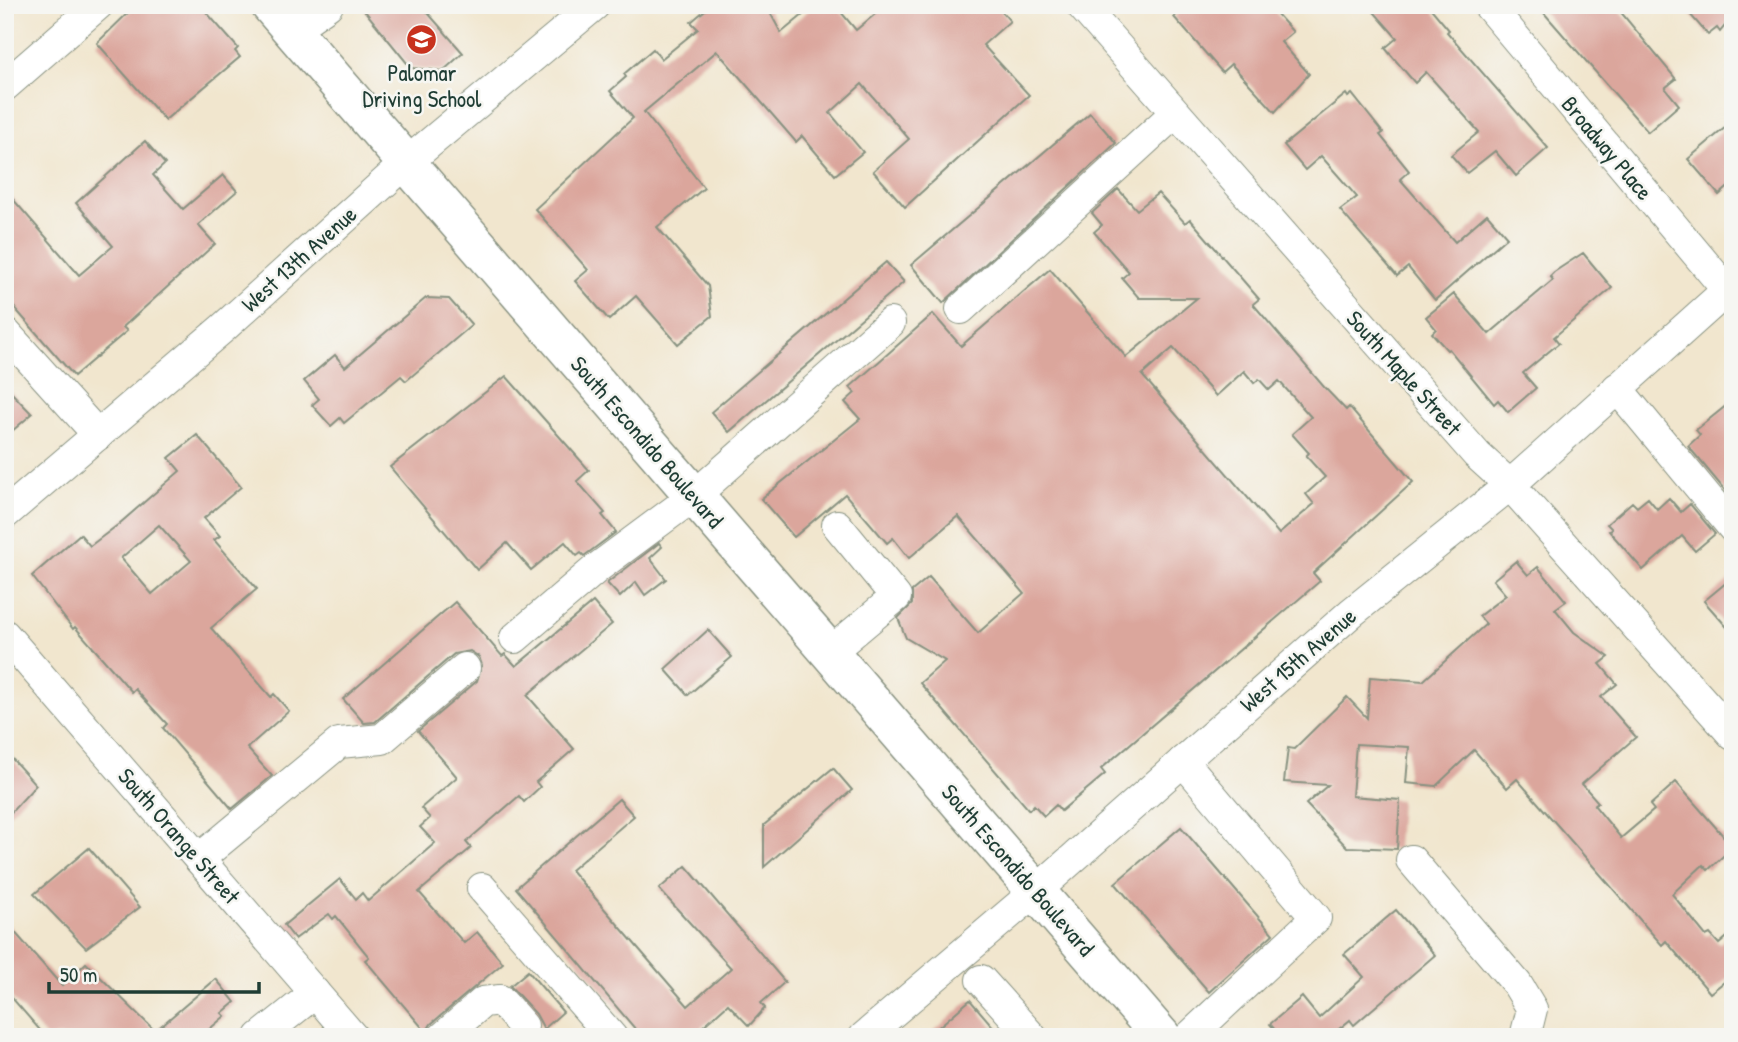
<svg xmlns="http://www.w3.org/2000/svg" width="1738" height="1042" font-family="'Patrick Hand',sans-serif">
  <rect width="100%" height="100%" fill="#f6f6f2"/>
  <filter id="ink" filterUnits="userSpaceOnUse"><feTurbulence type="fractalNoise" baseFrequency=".0143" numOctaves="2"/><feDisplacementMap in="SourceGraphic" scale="14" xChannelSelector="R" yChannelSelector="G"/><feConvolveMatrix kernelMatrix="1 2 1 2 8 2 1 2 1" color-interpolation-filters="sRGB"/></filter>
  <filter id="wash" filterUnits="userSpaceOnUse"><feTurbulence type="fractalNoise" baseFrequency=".00686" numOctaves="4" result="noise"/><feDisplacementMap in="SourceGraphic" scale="28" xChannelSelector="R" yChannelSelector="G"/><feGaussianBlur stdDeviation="1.57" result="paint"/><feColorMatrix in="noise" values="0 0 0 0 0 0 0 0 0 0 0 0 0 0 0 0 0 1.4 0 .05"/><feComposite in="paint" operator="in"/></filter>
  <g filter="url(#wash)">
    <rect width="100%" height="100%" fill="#f1e6ce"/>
    <g id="blocks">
      <!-- building -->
      <g fill="#dba69c" fill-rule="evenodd">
        <polygon points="136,5 200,5 238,48 235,51 240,57 165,120 97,43"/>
        <polygon points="360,5 421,5 463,53 443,71 411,68"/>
        <polygon points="711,5 766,5 781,33 815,5 835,5 856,30 886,5 996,5 1010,21 983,45 1029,95 905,207 873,171 909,139 862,84 830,113 863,152 835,175 802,136 796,142 717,51 644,112 704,188 657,227 708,286 712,316 678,344 636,296 609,320 575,281 588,270 535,209 633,118 610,91 626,77 624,74 653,49 661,59 698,29 691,22"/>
        <polygon points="1188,5 1269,5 1293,32 1281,42 1309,74 1275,112 1231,64 1222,72 1174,17"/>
        <polygon points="1368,5 1428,5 1449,30 1447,32 1548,148 1516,176 1495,151 1467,173 1451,155 1479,132 1426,72 1415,83 1385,48 1397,38"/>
        <polygon points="1537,5 1615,5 1676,79 1665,88 1679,105 1648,132"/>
        <polygon points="1682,5 1733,5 1733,16 1720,32 1717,28 1708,35"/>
        <polygon points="1346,94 1348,97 1352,94 1383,133 1380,135 1409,171 1400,179 1455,242 1487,214 1507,237 1435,300 1408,267 1397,276 1340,210 1357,197 1321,156 1305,170 1284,145"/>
        <polygon points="1090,113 1116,143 943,303 911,265"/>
        <polygon points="1733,121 1733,183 1719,195 1688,159"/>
        <polygon points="145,141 165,164 153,175 183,209 223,175 237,191 198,225 215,244 123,327 127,331 74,376 5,297 5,190 79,275 113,246 76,203"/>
        <path d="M1118,189l19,21 21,-17 27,30 5,-4 69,80 -6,5 71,83 22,23 3,-3 64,75 -100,91 7,8 -219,188 4,5 -44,37 -5,-6 -12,11 -10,-11 -5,5 -109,-127 25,-22 -39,-23 -8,-20 14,-14v-13l17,-14 49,56 46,-40 -66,-77 -49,42 -16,-20 -6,5 -42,-49 -51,43 -33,-38 99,-80 -15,-17 10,-9 -5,-6 83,-73 28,32 89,-77 76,88 71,-59h-58l-17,-20 7,-6 -35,-40 8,-7 -10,-12zM1173,348l43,48 28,-25 10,12 5,-4 10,11 10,-9 32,36 -19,17 17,19 -3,3 19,21 -19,17 8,10 -35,30 -137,-159z"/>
        <polygon points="1583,253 1612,288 1554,337 1559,343 1523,373 1536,388 1508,412 1498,400 1494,404 1449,349 1447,350 1432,333 1436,329 1426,317 1454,294 1489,334 1553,280 1550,276 1554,272"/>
        <polygon points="886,262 904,282 729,432 711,412"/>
        <polygon points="426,298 449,299 472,325 406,381 401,376 344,423 340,418 331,426 312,405 319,399 304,381 335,355 345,367"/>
        <polygon points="506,376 589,470 577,481 605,513 602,515 616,532 584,556 581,553 577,556 565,542 531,570 507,543 477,570 390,467"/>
        <polygon points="5,386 32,414 5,437"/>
        <polygon points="1733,400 1733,500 1688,446 1700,435 1696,430"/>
        <path d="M197,435l44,52 -37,31 16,18 -6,4 43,49 -46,39 60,69 3,-3 15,17 -42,37 25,28 -40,33 -69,-81 4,-4 -32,-35 -3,3 -57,-65 -2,2 -41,-53 48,-42 10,12 29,-22 61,-53 -11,-13zM159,525l32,36 -39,33 -31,-36z"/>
        <polygon points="1648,498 1657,509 1669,498 1681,512 1690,504 1715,534 1695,551 1682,536 1643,570 1609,531 1612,529 1607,524 1632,502 1637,507"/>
        <polygon points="659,543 662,547 650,558 666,579 645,595 636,582 620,597 607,583"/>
        <polygon points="1516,561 1528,575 1538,567 1566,601 1555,609 1574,632 1609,657 1600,664 1617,684 1601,697 1636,737 1582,784 1598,802 1594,805 1621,838 1654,810 1650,805 1676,782 1733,847 1708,870 1703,865 1672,894 1706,936 1710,934 1719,944 1733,932 1733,975 1710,993 1666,941 1662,945 1517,779 1507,788 1474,750 1436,786 1406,783 1409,747 1356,744 1352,796 1400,800 1397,849 1347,847 1306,804 1328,785 1284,782 1288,748 1294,749 1347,697 1367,718 1370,677 1423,681 1486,624 1479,616 1506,595 1493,580"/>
        <polygon points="1733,577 1733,634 1704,601"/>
        <polygon points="455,602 502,656 505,654 516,666 593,602 612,624 527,695 574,749 536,782 540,787 524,802 519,796 466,842 471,848 419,892 464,943 477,932 503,963 431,1024 426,1032 365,960 369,957 336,916 333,919 329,914 295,939 284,925 340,879 356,899 362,893 368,901 435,843 420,827 430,818 421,808 457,777 418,731 477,681 482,665 479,657 470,651 454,654 375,722 364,723 343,699"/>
        <polygon points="708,630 732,657 688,695 665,669"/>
        <polygon points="5,751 36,785 5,819"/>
        <polygon points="833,768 852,790 764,867 764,825"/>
        <polygon points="619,799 634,816 571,870 688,1006 731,968 659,889 686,866 785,982 761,1003 765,1008 749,1026 728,1004 691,1037 642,1037 516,888"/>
        <polygon points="1181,827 1273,934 1209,992 1115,883"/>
        <polygon points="89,848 140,907 86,948 34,894"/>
        <polygon points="1396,910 1435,955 1354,1025 1350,1020 1333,1034 1335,1037 1281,1037 1270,1024 1302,997 1319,1018 1364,977 1344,954"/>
        <polygon points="5,921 62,986 86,963 155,1031 216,979 235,1002 222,1013 225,1016 200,1037 46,1037 5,990"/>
        <polygon points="528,971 563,1012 544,1029 536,1014 510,986"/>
        <polygon points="970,1000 1002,1037 927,1037"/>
      </g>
    </g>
  </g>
  <g filter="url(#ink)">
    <use href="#blocks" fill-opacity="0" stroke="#889281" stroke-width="2"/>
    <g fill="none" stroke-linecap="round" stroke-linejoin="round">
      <defs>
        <g id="minor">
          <polyline points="1081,5 1477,455 1510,485 1733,735"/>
          <polyline points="1488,5 1727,290"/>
          <polyline points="292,30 328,5"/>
          <polyline points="5,86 98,5"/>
          <polyline points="961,309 1174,114"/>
          <polyline points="5,332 98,435"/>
          <polyline points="1617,388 1733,528"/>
          <polyline points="5,514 223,328 406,163 595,5"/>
          <polyline points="5,635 353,1037"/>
          <polyline points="515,638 597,568 694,496 890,323"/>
          <polyline points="829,653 896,597 837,525"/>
          <polyline points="1183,761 1316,918 1189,1037"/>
          <polyline points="199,859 339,743 382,739 465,668"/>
          <polyline points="1411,860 1517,984 1532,1009 1525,1037"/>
          <polyline points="482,888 612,1037"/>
          <polyline points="981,980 1032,1037"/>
          <polyline points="260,1037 315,993"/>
          <polyline points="443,1037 483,1002 500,1000 523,1026"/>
          <polyline points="864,1037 1036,891 1351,613 1510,485 1733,285"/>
        </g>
        <polyline id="major" points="270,5 1162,1037"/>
      </defs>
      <!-- minor casing -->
      <use href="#minor" stroke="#889281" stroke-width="32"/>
      <!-- major casing -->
      <use href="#major" stroke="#889281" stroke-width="41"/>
      <!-- minor -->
      <use href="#minor" stroke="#fff" stroke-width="30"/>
      <!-- major -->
      <use href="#major" stroke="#fff" stroke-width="38"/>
    </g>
  </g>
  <!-- icons -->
  <defs>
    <symbol id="school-disc" viewBox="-11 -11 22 22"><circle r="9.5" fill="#c8321e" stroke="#f6f6f2"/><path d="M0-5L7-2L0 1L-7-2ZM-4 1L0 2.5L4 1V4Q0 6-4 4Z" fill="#fff"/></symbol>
  </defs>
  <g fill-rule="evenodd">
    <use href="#school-disc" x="404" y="22" width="35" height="35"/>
  </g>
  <g text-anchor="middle" stroke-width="5" stroke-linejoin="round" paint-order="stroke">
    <!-- poi labels -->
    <g font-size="23" fill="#1f3d34" stroke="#f6f6f2">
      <text x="422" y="81">Palomar<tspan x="422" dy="26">Driving School</tspan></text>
    </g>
    <!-- street labels -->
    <g font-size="23" fill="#1f3d34" stroke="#f6f6f2">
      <text transform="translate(1607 148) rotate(50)" y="8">Broadway Place</text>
      <text transform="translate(299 259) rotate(-42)" y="8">West 13th Avenue</text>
      <text transform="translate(1404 373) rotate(48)" y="8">South Maple Street</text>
      <text transform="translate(647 442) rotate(49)" y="8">South Escondido Boulevard</text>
      <text transform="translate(1298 660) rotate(-41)" y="8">West 15th Avenue</text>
      <text transform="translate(179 836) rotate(49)" y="8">South Orange Street</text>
      <text transform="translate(1018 870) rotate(49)" y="8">South Escondido Boulevard</text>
    </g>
  </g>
  <!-- margin -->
  <rect width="1738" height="1042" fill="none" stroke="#f6f6f2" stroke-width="28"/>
  <!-- scale -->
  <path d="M49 982v10h210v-10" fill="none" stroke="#1f3d34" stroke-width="3.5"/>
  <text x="60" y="982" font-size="21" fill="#1f3d34" stroke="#f6f6f2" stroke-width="5" paint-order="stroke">50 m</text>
</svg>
